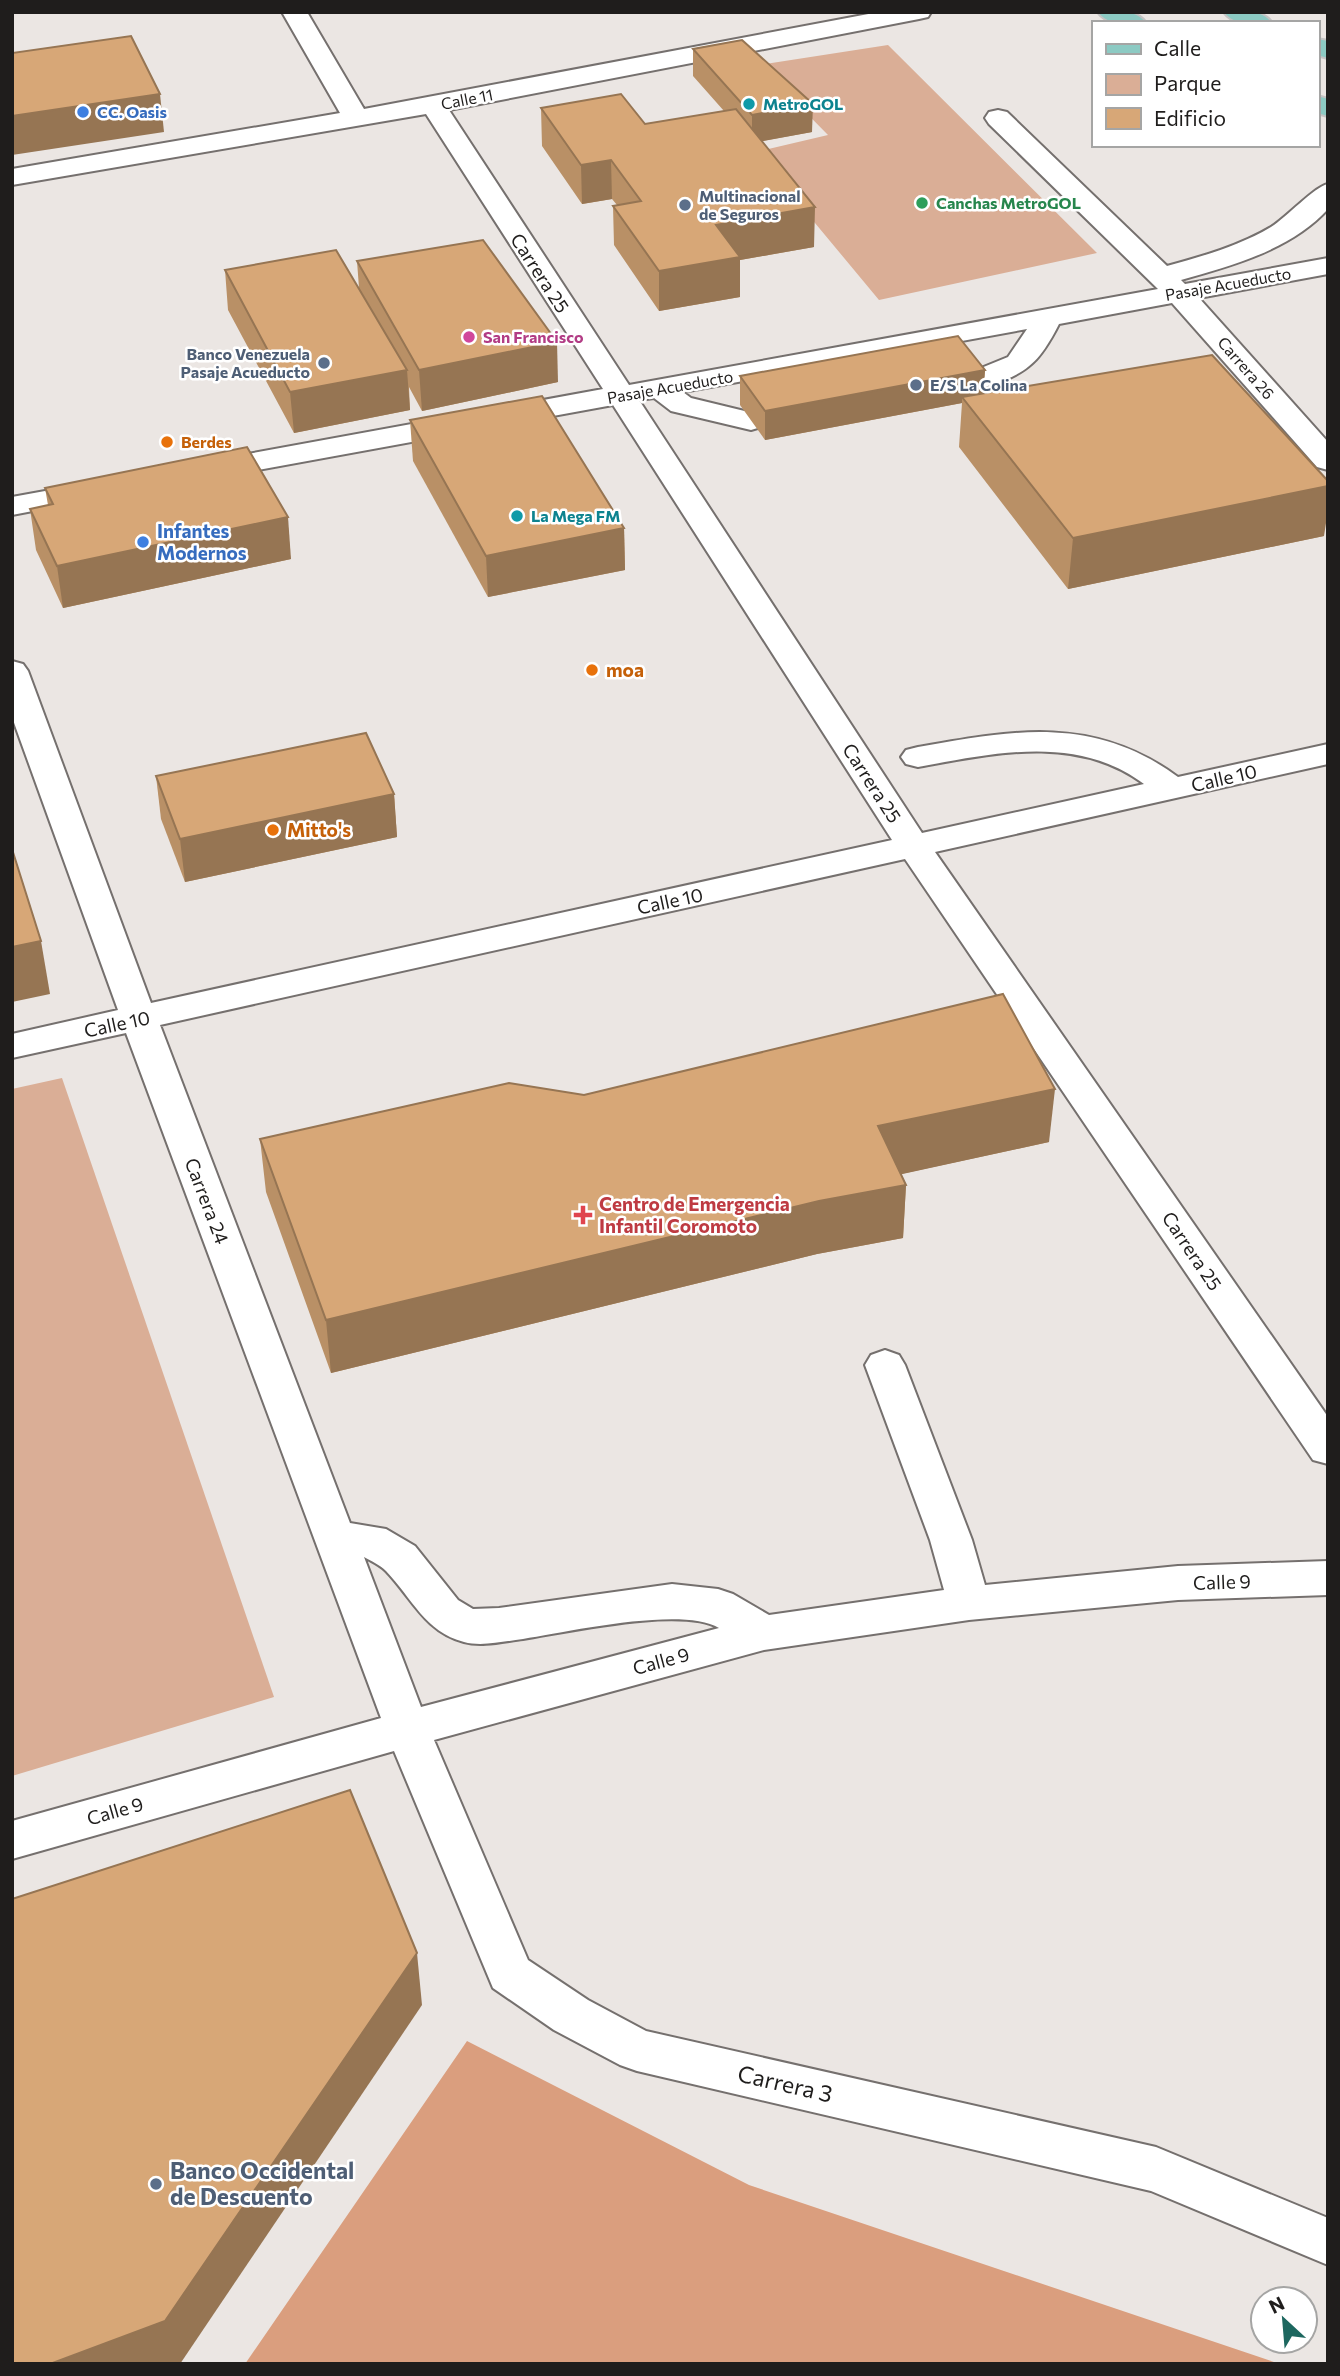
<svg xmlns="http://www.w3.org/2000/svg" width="1340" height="2376" font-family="Commissioner,sans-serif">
  <rect width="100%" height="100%" fill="#ebe6e3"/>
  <!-- green -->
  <g fill="#daae96">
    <polygon points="888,45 1097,253 879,300 756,152 828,135 759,65"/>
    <polygon points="62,1078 274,1697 12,1776 12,1089"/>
  </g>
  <!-- forest -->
  <polygon fill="#da9e7e" points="467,2041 749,2185 1280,2364 245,2364"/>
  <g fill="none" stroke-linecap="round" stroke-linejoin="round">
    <defs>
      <g id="minor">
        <path d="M282,12h25l57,97 515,-97h52l-3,5 -9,2 -470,91 180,275 529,-96 -169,-165 -4,-6 4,-6 9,-2 9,2 160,154c36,-10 72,-20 104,-39 16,-10 43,-40 57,-43v25c-36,40 -96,57 -147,71l4,4 143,-26v16l-129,24 129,144v28l-11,-3 -145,-164 -113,21c-18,35 -30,49 -68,61 -12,4 -20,7 -32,4l-5,-6 5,-6 49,-20 19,-28 -344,63 8,6 70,17 5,6 -5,6 -10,3 -80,-19 -17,-13 -15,2 283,433 222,-49c-67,-50 -149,-31 -226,-17l-12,-3 -5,-7 5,-7 12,-3c95,-17 176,-32 260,30l150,-33v20l-393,88 393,565v47l-15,-4 -408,-601 -745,166 190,498 36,6 29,17 43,54 15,9 26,-1 173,-24 46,5 15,5 36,21 175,-25 -14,-50 -65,-175 6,-10 14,-5 14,5 6,10 67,175 13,45 193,-19 150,-5v34l-150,5 -209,20 -205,30 -330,90 94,220 60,40 58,31 510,116 172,71v47l-177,-74 -514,-120 -17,-6 -66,-35 -61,-42 -99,-237 -382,108v-38l369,-103 -255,-685 -114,25v-24l106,-24 -106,-293v-56l11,3 5,7 123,332 741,-163 -279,-435 -409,75 -11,-3 -4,-6 4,-6 11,-3 399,-73 -177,-275 -414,71v-16l328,-56zM364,1557c7,4 16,8 22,14 26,27 39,61 78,71 18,5 41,-1 59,-3 45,-7 159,-33 196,-11l-298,79z"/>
        <polygon points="100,481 111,484 115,490 111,496 12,515 12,497"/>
      </g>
      <g id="major">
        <path d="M1098,12c16,0 37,-4 48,11 -16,0 -37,4 -48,-11z"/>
        <path d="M1224,12c16,0 37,-4 48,11 -16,0 -37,4 -48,-11z"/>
        <polygon points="1317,39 1328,41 1328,58 1317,55"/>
        <polygon points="1317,96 1328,99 1328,116 1317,113"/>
      </g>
    </defs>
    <!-- minor casing -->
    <use href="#minor" stroke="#75706e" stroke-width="4"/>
    <!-- major casing -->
    <use href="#major" stroke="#c5c4c4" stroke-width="4"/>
    <!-- minor -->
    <use href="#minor" fill="#fff" fill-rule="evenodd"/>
    <!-- major -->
    <use href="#major" fill="#8ccac3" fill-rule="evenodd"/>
  </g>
  <!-- wall -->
  <g fill="#b99066">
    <polygon points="693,49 812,132 762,141 814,247 740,260 740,297 659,311 614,245 613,206 617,205 612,199 582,204 542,146 541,108 645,124 724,111 693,76"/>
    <polygon points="357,261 558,382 422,411 409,387 410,410 294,433 228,310 225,270 359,288"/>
    <polygon points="985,370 983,393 1324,536 1068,589 959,447 962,403 765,440 740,405 740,376"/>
    <polygon points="410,420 624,528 625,570 488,597 413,461"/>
    <polygon points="45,488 291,559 63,608 36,550 30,509 48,505"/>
    <polygon points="156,776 394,794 397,837 185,882 161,819"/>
    <polygon points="584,1095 1049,1142 901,1174 906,1185 903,1238 817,1254 331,1373 266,1192 260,1139"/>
  </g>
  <!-- shaded-wall -->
  <g fill="#967553">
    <polygon points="160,94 164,132 12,155 12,116"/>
    <polygon points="813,104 812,132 752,143 752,115"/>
    <polygon points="611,160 612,199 582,204 581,165"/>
    <polygon points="815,207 814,247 740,260 740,297 659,311 659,271 716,225"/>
    <polygon points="557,342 558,382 422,411 419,370"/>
    <polygon points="407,370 410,410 294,433 290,392"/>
    <polygon points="985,370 983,399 962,397 962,403 765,440 765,411"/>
    <polygon points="1328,486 1328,510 1324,536 1068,589 1073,538"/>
    <polygon points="288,517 291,559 63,608 57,566"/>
    <polygon points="624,528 625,570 488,597 486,556"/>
    <polygon points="394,794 397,837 185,882 180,839"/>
    <polygon points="41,941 50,994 12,1002 12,947"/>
    <polygon points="1055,1089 1049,1142 875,1180 878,1126"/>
    <polygon points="906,1185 903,1238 817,1254 331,1373 326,1320 819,1201"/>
    <polygon points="417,1953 422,2005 180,2364 50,2364"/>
  </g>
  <!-- building -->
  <g fill="#d7a777" stroke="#967553" stroke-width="2">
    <polygon points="131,36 160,94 12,116 12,53"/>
    <polygon points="742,40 813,104 752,115 693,49"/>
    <polygon points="621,94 645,124 736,109 815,207 716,225 740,257 659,271 613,206 641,201 611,160 581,165 541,108"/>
    <polygon points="483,240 557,342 419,370 357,261"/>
    <polygon points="336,250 407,370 290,392 225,270"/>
    <polygon points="958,336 985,370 765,411 740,376"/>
    <polygon points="1212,355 1328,481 1328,486 1073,538 962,397"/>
    <polygon points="542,396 624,528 486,556 410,420"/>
    <polygon points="247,447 288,517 57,566 30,509 53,504 45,488"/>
    <polygon points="366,733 394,794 180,839 156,776"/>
    <polygon points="12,849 41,941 12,947"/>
    <polygon points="1003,994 1055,1089 878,1126 906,1185 819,1201 326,1320 260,1139 509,1083 584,1095"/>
    <polygon points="350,1790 417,1953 165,2321 50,2364 12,2364 12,1899"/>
  </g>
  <!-- markers -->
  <g fill="#0f9aa8" stroke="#fff" stroke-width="2.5">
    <circle cx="749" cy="104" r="7"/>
    <circle cx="517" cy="516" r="7"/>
  </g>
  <g fill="#3f7fe0" stroke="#fff" stroke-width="2.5">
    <circle cx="83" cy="112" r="7"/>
    <circle cx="143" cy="542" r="7"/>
  </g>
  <circle fill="#2e9e5b" stroke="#fff" stroke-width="2.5" cx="922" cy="203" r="7"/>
  <g fill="#5c6f8a" stroke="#fff" stroke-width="2.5">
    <circle cx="685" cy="205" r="7"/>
    <circle cx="324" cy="363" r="7"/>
    <circle cx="916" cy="385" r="7"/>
    <circle cx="156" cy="2184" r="7"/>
  </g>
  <circle fill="#d1479c" stroke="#fff" stroke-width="2.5" cx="469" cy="337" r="7"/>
  <g fill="#e8710a" stroke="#fff" stroke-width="2.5">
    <circle cx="167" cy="442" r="7"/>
    <circle cx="592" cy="670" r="7"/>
    <circle cx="273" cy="830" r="7"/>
  </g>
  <path fill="#e0444e" stroke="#fff" stroke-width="2.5" d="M579.5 1204.5h7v7h7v7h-7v7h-7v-7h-7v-7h7z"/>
  <g text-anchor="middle" stroke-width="5" stroke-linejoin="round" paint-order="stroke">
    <!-- far-street labels -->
    <g font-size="16" fill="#1f1d1c" stroke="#fff">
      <text transform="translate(467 99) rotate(-11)" y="6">Calle 11</text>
      <text transform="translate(1228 284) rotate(-10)" y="6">Pasaje Acueducto</text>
      <text transform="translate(1246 368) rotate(49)" y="6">Carrera 26</text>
      <text transform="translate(670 387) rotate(-10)" y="6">Pasaje Acueducto</text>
    </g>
    <!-- far-culture labels -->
    <g font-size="16" font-weight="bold" fill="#0d838f" stroke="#fff" text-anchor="start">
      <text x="763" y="110">MetroGOL</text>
      <text x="531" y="522">La Mega FM</text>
    </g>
    <!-- far-shop labels -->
    <g font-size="16" font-weight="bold" fill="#366cbe" stroke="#fff" text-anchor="start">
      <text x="97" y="118">CC. Oasis</text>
    </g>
    <!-- far-service labels -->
    <g font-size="16" font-weight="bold" fill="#4e5e75" stroke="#fff" text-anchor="start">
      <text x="699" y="202">Multinacional<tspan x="699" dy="18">de Seguros</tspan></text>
      <text x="310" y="360" text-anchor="end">Banco Venezuela<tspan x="310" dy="18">Pasaje Acueducto</tspan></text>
      <text x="930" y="391">E/S La Colina</text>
    </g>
    <!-- far-leisure labels -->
    <g font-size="16" font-weight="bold" fill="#27864d" stroke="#fff" text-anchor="start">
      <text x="936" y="209">Canchas MetroGOL</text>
    </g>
    <!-- far-hotel labels -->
    <g font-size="16" font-weight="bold" fill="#b23c85" stroke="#fff" text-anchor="start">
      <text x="483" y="343">San Francisco</text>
    </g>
    <!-- far-food labels -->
    <g font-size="16" font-weight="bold" fill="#c56008" stroke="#fff" text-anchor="start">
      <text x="181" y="448">Berdes</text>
    </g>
    <!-- street labels -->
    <g font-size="19" fill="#1f1d1c" stroke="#fff">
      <text transform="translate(540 273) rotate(57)" y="7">Carrera 25</text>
      <text transform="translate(1224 778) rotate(-13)" y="7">Calle 10</text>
      <text transform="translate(872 783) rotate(57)" y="7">Carrera 25</text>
      <text transform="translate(670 901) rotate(-12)" y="7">Calle 10</text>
      <text transform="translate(117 1024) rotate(-12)" y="7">Calle 10</text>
      <text transform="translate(207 1201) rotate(69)" y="7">Carrera 24</text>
      <text transform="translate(1192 1251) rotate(56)" y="7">Carrera 25</text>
      <text transform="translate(1222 1582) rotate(-2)" y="7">Calle 9</text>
      <text transform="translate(661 1661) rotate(-15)" y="7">Calle 9</text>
      <text transform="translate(115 1811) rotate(-16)" y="7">Calle 9</text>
    </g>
    <!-- shop labels -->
    <g font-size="19" font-weight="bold" fill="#366cbe" stroke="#fff" text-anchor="start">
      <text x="157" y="538">Infantes<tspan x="157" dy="22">Modernos</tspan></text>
    </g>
    <!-- food labels -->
    <g font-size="19" font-weight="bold" fill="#c56008" stroke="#fff" text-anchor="start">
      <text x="606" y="677">moa</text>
      <text x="287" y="837">Mitto's</text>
    </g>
    <!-- health labels -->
    <g font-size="19" font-weight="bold" fill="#be3a42" stroke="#fff" text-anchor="start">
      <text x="599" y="1211">Centro de Emergencia<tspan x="599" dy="22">Infantil Coromoto</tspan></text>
    </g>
    <!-- near-street labels -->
    <g font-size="23" fill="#1f1d1c" stroke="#fff">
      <text transform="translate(785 2084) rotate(13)" y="8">Carrera 3</text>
    </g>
    <!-- near-service labels -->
    <g font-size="23" font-weight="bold" fill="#4e5e75" stroke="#fff" text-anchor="start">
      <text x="170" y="2179">Banco Occidental<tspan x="170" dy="26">de Descuento</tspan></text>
    </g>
  </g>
  <!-- border -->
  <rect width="1340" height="2376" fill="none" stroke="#1f1d1c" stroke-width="28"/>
  <!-- legend -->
  <rect x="1092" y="21" width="228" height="126" fill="#ffffff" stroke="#a5a5a4" stroke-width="2"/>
  <rect x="1106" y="44" width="35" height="10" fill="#8ccac3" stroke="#a5a5a4" stroke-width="2"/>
  <text x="1154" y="56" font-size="21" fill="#1f1d1c">Calle</text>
  <rect x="1106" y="74" width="35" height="21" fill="#daae96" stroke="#a5a5a4" stroke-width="2"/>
  <text x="1154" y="91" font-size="21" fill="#1f1d1c">Parque</text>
  <rect x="1106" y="108" width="35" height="21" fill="#d7a777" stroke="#a5a5a4" stroke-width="2"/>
  <text x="1154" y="126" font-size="21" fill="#1f1d1c">Edificio</text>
  <!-- north arrow -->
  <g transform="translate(1284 2320) rotate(334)"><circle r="33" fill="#ffffff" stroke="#a5a5a4" stroke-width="2"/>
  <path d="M0-5L12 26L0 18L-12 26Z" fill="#1d675f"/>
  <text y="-10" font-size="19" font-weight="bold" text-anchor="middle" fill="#1f1d1c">N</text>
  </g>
</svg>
